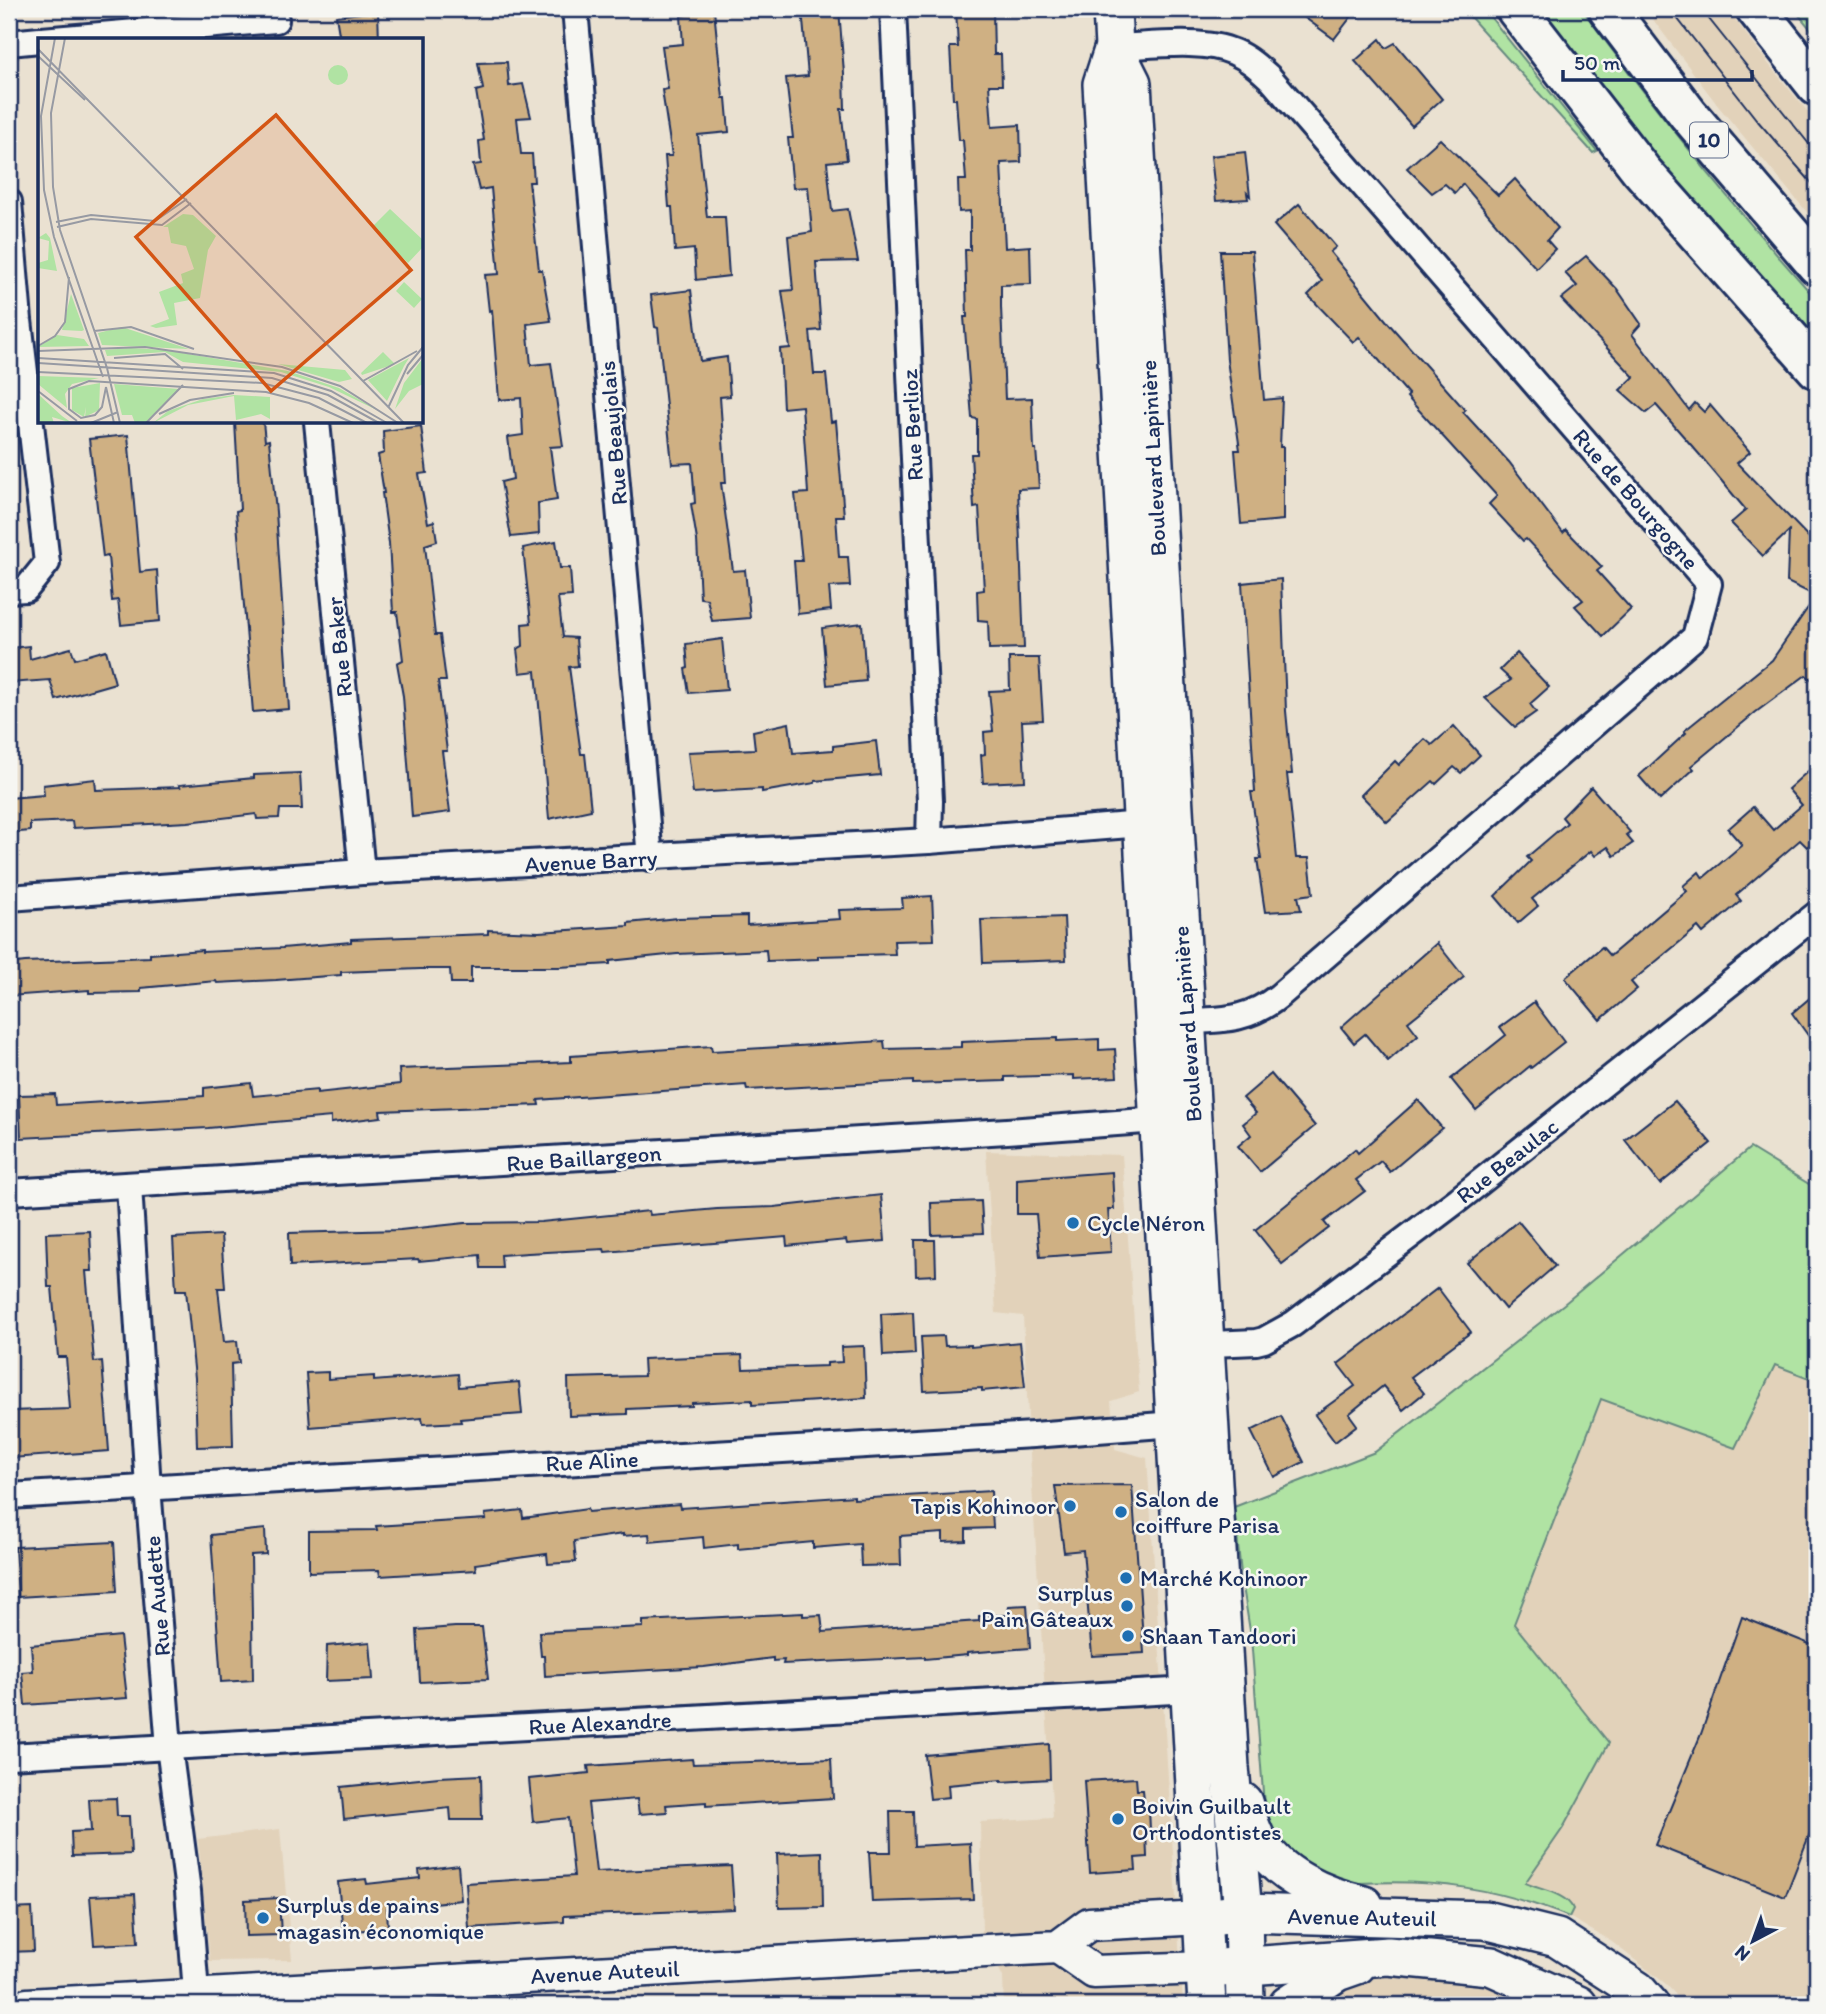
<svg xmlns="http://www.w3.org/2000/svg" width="1826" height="2014" font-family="Itim,sans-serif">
  <rect width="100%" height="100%" fill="#eae1d1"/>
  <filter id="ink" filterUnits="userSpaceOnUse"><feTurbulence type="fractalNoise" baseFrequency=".0143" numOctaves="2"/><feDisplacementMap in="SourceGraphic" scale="14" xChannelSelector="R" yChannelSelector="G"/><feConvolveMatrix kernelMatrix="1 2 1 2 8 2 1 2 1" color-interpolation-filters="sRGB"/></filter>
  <g filter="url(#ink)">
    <!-- built -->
    <g fill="#e2d2ba">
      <polygon points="1645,9 1727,9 1771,67 1817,123 1817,224 1719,107"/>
      <polygon points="1750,1148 1817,1189 1817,2005 1685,2005 1666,1984 1612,1942 1569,1917 1531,1902 1451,1884 1359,1883 1263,1805 1251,1637 1241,1574 1234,1507 1375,1452 1564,1304"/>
      <polygon points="986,1151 1122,1155 1139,1392 1111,1401 1115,1449 1147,1458 1183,2005 1004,2005 1003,1977 982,1935 980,1822 1053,1818 1030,1455 1023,1316 996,1313"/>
      <polygon points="280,1829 292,1960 210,1961 198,1839"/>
      <polygon points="1377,1975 1465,1977 1526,1997 1539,2005 1313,2005 1327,1991"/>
    </g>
    <!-- green -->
    <g fill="#b0e3a3" stroke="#668980" stroke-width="2">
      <polygon points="1463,9 1484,9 1597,151 1593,153"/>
      <path d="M1539,9h43c73,101 151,198 235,291v38l-60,-64 -102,-115z"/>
      <polygon points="1794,9 1817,9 1817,37"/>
      <path d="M1750,1148l67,41v192l-42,-16 -40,83 -134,-49 -87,225 95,119 -46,85 -38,55c15,7 42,10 48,26l-4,8c-72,-29 -134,-38 -210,-34l-12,-1 -29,-9 -37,-28 -16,-27 -14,-181 -10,-63 -7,-67 141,-55 189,-148z"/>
    </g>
    <!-- building -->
    <g fill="#cfb083" stroke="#1b2f5e" stroke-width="2">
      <polygon points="802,9 839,9 844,73 845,109 841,109 847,160 827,162 832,211 848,209 858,261 816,262 821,330 810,331 814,374 826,374 831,422 836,421 844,516 836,516 839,557 848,557 850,586 829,587 831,610 798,614 794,561 802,561 795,494 808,493 802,406 783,408 780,349 790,348 782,291 793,290 788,236 812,232 808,187 793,188 788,138 793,138 786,78 808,76"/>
      <polygon points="956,9 993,9 994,54 1001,54 1002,85 989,85 992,127 1020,125 1021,162 1001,163 1005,248 1030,246 1031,284 1001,285 1001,307 1005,399 1032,398 1034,449 1036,449 1039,488 1018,489 1024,648 989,649 988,621 978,620 977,591 984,590 979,507 974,508 971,454 977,454 977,419 972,418 964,317 967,317 965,250 970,250 970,211 959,212 958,180 966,180 963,140 959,140 956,99 953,99 950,47 958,47"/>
      <polygon points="1293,9 1357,9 1334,39"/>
      <polygon points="714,10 723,98 726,98 729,132 698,135 707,217 725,217 729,276 696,280 694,249 675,251 672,207 669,207 665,156 672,156 662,90 668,89 662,46 683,44 681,16"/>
      <polygon points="378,11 379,40 340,40 336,16"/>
      <polygon points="1380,39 1386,48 1395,43 1442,99 1412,126 1355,61"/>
      <polygon points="507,62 509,86 523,84 531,117 517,118 521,154 532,154 534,182 529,182 539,270 542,270 551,321 527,324 531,365 551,363 563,446 550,447 557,500 538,503 539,534 511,537 501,482 513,479 508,437 523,435 521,398 499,400 492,310 489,311 485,275 499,274 491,188 479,190 473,165 481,164 479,141 484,140 476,91 483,89 478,63"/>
      <polygon points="1440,139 1498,195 1515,179 1558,228 1547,240 1555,249 1536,268 1504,233 1463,184 1455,193 1445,184 1432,193 1407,168"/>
      <polygon points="1245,152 1250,196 1247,193 1248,199 1216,201 1211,156"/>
      <polygon points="1299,204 1336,247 1330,252 1389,324 1465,410 1463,412 1509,462 1563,533 1566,530 1602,567 1597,571 1631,609 1603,636 1575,606 1583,600 1526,539 1523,541 1489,504 1497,496 1407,397 1409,395 1359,337 1353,342 1308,295 1322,281 1274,225"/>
      <polygon points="1220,251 1252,251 1264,400 1282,398 1280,447 1283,447 1283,520 1241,524 1235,450 1240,450 1227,360"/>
      <polygon points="1586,256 1617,289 1641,324 1632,334 1689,410 1695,403 1704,412 1710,405 1750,452 1737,463 1817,546 1817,684 1806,675 1756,712 1691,766 1694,769 1660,800 1639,776 1686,733 1684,731 1772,660 1816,596 1787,582 1789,531 1763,556 1731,523 1746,510 1699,454 1656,405 1646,413 1620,390 1634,377 1561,299 1577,286 1565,273"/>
      <polygon points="691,290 700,361 727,357 730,396 720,397 726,483 721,483 733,571 745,570 750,618 712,621 707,599 700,598 697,540 691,504 695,503 692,463 672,464 658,328 655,327 651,295"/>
      <polygon points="235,422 263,422 265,441 269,440 276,512 289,709 253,712 236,511 240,510"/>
      <polygon points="421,426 427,473 419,474 428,523 434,521 437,541 425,545 435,635 440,635 446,681 438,681 447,751 442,751 450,812 412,817 403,696 397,663 403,660 397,612 393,612 389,543 382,493 384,493 378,455 384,453 383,431"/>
      <polygon points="128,435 140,572 157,570 160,621 121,625 118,600 112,601 108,556 103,557 89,439"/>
      <polygon points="556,541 560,568 570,568 572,596 558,597 563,637 576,638 578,666 569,667 581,754 585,754 591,810 549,819 536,671 520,673 517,649 523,646 522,624 531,623 523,548"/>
      <polygon points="1281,579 1286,711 1292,774 1287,774 1296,858 1309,858 1313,894 1298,896 1301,910 1265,912 1257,859 1261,859 1251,792 1255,792 1242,583"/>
      <polygon points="862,623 866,681 827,685 822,628"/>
      <polygon points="722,639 727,690 689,693 685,669 688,668 686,644"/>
      <polygon points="29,646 30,659 71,648 75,659 106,650 115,683 56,700 50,680 9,683 9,648"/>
      <polygon points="1517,653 1549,687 1530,704 1536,712 1515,727 1485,698 1511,680 1500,670"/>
      <polygon points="1009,658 1039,658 1043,720 1022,721 1025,781 983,783 981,755 985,754 984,732 993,731 989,691 1010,690"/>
      <polygon points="789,723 793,753 833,750 833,746 876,741 880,775 815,781 815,783 762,792 762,789 693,793 688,752 755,749 753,731"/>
      <polygon points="1454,726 1480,755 1461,773 1454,767 1436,784 1433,781 1387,822 1361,795 1395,761 1399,765 1425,739 1432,745"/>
      <polygon points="1817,763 1817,838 1807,847 1800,840 1736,895 1741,901 1703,933 1698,927 1631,982 1637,989 1600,1020 1565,978 1602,947 1610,956 1687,891 1683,886 1699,872 1703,878 1742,845 1728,829 1753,807 1773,830 1802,805 1788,789"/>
      <polygon points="300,773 302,809 280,809 279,818 257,819 256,814 188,822 73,828 72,821 30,823 30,831 9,833 9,798 44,795 43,785 95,779 96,790 180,787 179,785 254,778 254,775"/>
      <polygon points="1591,787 1630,832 1626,835 1633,843 1614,856 1608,847 1595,856 1591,851 1532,899 1538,906 1518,923 1495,896 1531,861 1527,857 1567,823 1562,817"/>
      <polygon points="932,896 934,940 894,941 895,954 818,956 818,959 767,961 766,950 677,954 610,961 610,964 559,967 471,967 471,983 451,983 450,969 420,969 341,972 341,975 276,980 217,983 216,981 141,988 141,992 89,993 89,990 9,996 9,964 25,962 150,957 150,954 202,950 202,952 282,948 351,942 351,939 488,934 488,930 539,932 628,926 628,923 678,918 747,916 747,925 840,919 839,910 903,908 902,898"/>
      <polygon points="1064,917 1066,960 983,963 981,920"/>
      <polygon points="1437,943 1464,977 1408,1022 1418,1035 1388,1061 1365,1034 1354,1043 1341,1027"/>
      <polygon points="1817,992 1817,1048 1792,1013"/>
      <polygon points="1534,1002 1564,1042 1531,1068 1530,1066 1476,1110 1451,1079 1506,1035 1500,1027"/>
      <polygon points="1057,1038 1057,1041 1099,1039 1099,1050 1115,1049 1117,1077 1074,1079 1074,1075 1005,1077 1005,1081 913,1084 913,1081 747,1090 746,1085 538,1100 539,1105 380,1111 381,1117 331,1123 331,1117 208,1128 21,1138 19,1095 55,1094 56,1105 204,1096 204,1088 251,1083 253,1096 317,1090 317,1093 400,1084 399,1069 571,1062 571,1056 711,1046 712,1051 884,1041 885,1049 961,1047 961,1042"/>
      <polygon points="1271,1074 1315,1126 1260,1172 1238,1146 1251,1135 1243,1124 1256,1113 1243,1098"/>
      <polygon points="1418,1100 1442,1128 1390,1172 1381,1161 1356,1180 1365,1191 1324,1222 1329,1228 1282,1264 1255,1230 1355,1149 1358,1153"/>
      <polygon points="1675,1101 1711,1143 1660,1184 1625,1140"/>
      <polygon points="1112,1172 1114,1209 1108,1209 1111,1252 1040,1257 1036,1214 1017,1214 1017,1179"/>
      <polygon points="881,1195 885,1241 847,1244 846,1240 787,1246 786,1237 605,1252 604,1249 528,1253 501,1255 502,1268 481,1268 480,1255 419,1261 418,1259 290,1266 289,1233 400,1230 465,1223 541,1222 649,1211 650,1215 717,1209 774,1207"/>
      <polygon points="981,1201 983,1233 932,1235 931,1203"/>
      <polygon points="1518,1221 1555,1266 1505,1309 1467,1263"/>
      <polygon points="90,1231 92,1271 86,1271 94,1362 102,1361 109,1451 11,1458 10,1411 70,1409 66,1357 58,1357 52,1287 48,1287 46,1233"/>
      <polygon points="221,1235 225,1288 218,1288 224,1342 237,1341 239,1363 231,1364 233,1446 197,1447 195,1378 186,1290 176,1290 173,1238"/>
      <polygon points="915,1240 935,1240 936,1275 916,1276"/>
      <polygon points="1438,1288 1471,1332 1411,1377 1424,1393 1403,1410 1383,1386 1349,1414 1357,1425 1335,1442 1315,1415 1355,1386 1338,1364"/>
      <polygon points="913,1312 915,1354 883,1356 881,1314"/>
      <polygon points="944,1336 945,1346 971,1345 971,1347 1020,1342 1025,1387 982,1391 982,1388 924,1391 921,1337"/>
      <polygon points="864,1346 866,1398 752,1405 752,1400 692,1403 692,1406 627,1409 627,1414 569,1416 568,1378 644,1376 643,1359 742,1355 743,1369 827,1366 827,1363 842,1362 841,1347"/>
      <polygon points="328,1372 328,1379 374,1376 374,1381 458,1374 459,1387 519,1382 522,1414 460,1419 461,1422 423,1424 422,1418 310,1427 306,1373"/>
      <polygon points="1281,1416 1304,1462 1274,1477 1251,1431"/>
      <polygon points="1132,1485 1144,1653 1092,1656 1083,1550 1064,1552 1055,1486"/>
      <polygon points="991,1491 993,1528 966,1529 966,1541 943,1542 943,1533 900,1536 901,1565 861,1566 860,1544 813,1548 813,1542 738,1549 738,1544 704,1548 703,1537 650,1542 649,1534 623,1536 623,1534 574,1541 576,1562 548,1564 547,1554 475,1564 476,1570 380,1576 379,1570 309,1572 309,1531 377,1530 376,1526 486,1519 485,1514 522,1510 523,1518 587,1509 588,1512 679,1504 680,1508 854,1496 854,1499"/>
      <polygon points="265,1529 266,1554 251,1555 253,1680 221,1682 211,1535"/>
      <polygon points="114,1542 117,1591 18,1597 15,1547"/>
      <polygon points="1027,1605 1030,1648 967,1653 967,1655 925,1659 925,1657 783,1664 784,1660 773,1661 773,1658 704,1667 545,1676 544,1656 541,1656 539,1632 643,1627 643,1621 803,1613 803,1616 821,1615 823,1632 979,1621 979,1616 1008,1615 1009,1606"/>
      <polygon points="1742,1617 1817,1647 1817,1815 1785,1897 1655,1845 1701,1734"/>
      <polygon points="455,1627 482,1627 488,1679 420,1682 417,1630"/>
      <polygon points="120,1636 127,1698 25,1705 22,1672 33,1671 31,1645"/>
      <polygon points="370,1642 373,1679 326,1681 327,1646"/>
      <polygon points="1049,1744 1050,1779 1001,1782 1001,1780 948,1785 949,1797 930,1799 925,1755"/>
      <polygon points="692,1759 693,1764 831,1759 833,1798 706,1806 706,1802 666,1805 667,1812 639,1814 637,1799 588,1803 596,1872 731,1866 734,1909 564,1916 564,1922 469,1928 466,1883 574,1876 568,1818 533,1822 529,1779 589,1773 588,1766"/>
      <polygon points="481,1775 482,1820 451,1820 450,1808 344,1819 341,1787 439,1777"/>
      <polygon points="1136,1778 1137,1790 1143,1790 1145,1809 1149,1809 1150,1829 1146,1829 1147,1857 1135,1858 1136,1870 1090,1873 1084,1781"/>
      <polygon points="116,1798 117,1816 129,1816 131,1854 72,1856 71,1832 91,1831 89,1799"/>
      <polygon points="890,1811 913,1811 914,1846 970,1843 973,1899 872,1902 869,1852 891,1852"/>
      <polygon points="822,1852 823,1907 779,1908 777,1854"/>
      <polygon points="458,1865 461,1900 387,1908 388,1928 343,1932 338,1882 366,1879 367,1884 420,1878 419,1870"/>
      <polygon points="135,1894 138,1943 94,1945 90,1896"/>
      <polygon points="279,1898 281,1935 246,1936 245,1900"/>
      <polygon points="32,1908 34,1951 9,1952 9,1909"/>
    </g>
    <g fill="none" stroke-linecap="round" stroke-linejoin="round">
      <defs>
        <g id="minor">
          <polyline points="575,9 650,858"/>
          <polyline points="893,9 930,801 929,841"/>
          <polyline points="42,40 276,20"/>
          <polyline points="9,43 40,40"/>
          <path d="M1114,47c34,-1 89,-9 120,5 14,6 25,16 36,26l439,506 -14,53 -416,359c-35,28 -64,23 -107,26"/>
          <polyline points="9,202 19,320 47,563 26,589 9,590"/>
          <polyline points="317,422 362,872"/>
          <polyline points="9,898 362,872 929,841 1155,823"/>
          <polyline points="129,1186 148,1487 169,1747 188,1891 197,2005"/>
          <polyline points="9,1192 1007,1131 1158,1120"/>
          <polyline points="1190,1345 1256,1342 1264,1340 1293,1324 1459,1199 1817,914"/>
          <polyline points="9,1496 1033,1435 1175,1424"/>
          <polyline points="9,1756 1191,1690"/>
        </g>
        <g id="tertiary">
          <polyline points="1058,1947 1094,1972 1205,1968"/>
          <polyline points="27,2005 1058,1947 1089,1924 1202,1918"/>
        </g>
        <g id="secondary">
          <polyline points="1112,9 1114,47 1102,84 1207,2005"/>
          <polyline points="1114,47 1132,83 1214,1500 1230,1767 1243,1913 1245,2005"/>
          <path d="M1243,1802c4,12 7,25 13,36 22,38 67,58 108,67"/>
          <polyline points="1220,1916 1243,1913 1485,1920 1557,1938 1637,1990 1650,2005"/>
          <polyline points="1220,1968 1388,1956 1491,1966 1578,2005"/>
          <polyline points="1288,2005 1337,1972 1357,1965"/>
        </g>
        <g id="motorway">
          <polyline points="1516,9 1641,170 1817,369"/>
          <polyline points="1608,9 1688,114 1817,265"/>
          <polyline points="1756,9 1817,86"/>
        </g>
      </defs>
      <!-- minor casing -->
      <use href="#minor" stroke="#1b2f5e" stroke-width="30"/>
      <!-- tertiary casing -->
      <use href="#tertiary" stroke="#1b2f5e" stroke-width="37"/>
      <!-- secondary casing -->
      <use href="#secondary" stroke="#1b2f5e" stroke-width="42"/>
      <!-- motorway casing -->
      <use href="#motorway" stroke="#1b2f5e" stroke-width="44"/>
      <!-- minor -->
      <use href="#minor" stroke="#f6f6f2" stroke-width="24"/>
      <!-- tertiary -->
      <use href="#tertiary" stroke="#f6f6f2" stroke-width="32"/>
      <!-- secondary -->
      <use href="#secondary" stroke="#f6f6f2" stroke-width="37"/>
      <!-- motorway -->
      <use href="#motorway" stroke="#f6f6f2" stroke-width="38"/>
      <!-- tram -->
      <g stroke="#1b2f5e" stroke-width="2">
        <polyline points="1670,9 1756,119 1817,189"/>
        <polyline points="1701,9 1817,154"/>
      </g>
    </g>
  </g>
  <!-- markers -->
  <g fill="#1f6fb2" stroke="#f6f6f2" stroke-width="2.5">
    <circle cx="1073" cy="1223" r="7"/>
    <circle cx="1070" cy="1506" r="7"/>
    <circle cx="1121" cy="1512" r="7"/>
    <circle cx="1126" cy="1578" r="7"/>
    <circle cx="1127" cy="1606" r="7"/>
    <circle cx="1128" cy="1636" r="7"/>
    <circle cx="1118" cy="1819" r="7"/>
    <circle cx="263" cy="1918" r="7"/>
  </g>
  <g text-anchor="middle" stroke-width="5" stroke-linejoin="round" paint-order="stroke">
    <!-- shield labels -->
    <rect fill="#f6f6f2" stroke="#5d6b8a" stroke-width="2" x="1690" y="122.5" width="38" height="35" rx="5"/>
    <g font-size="21" font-weight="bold" fill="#1b2f5e">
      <text x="1709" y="147">10</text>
    </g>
    <!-- street labels -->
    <g font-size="23" fill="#1b2f5e" stroke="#f6f6f2">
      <text transform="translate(912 425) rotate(-93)" y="8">Rue Berlioz</text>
      <text transform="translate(613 433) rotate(-95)" y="8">Rue Beaujolais</text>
      <text transform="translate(1153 458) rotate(-93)" y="8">Boulevard Lapinière</text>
      <text transform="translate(1636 499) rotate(49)" y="8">Rue de Bourgogne</text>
      <text transform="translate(339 647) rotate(-96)" y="8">Rue Baker</text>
      <text transform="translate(591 861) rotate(-3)" y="8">Avenue Barry</text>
      <text transform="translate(1187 1024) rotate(-94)" y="8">Boulevard Lapinière</text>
      <text transform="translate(584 1158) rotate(-4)" y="8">Rue Baillargeon</text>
      <text transform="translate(1507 1161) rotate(-38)" y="8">Rue Beaulac</text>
      <text transform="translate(592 1461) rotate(-3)" y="8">Rue Aline</text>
      <text transform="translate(157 1596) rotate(-95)" y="8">Rue Audette</text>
      <text transform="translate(600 1723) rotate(-3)" y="8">Rue Alexandre</text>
      <text transform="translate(1362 1917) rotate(1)" y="8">Avenue Auteuil</text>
      <text transform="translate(605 1972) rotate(-3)" y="8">Avenue Auteuil</text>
    </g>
    <!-- poi labels -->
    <g font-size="23" fill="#1b2f5e" stroke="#f6f6f2" text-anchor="start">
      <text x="1087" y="1231">Cycle Néron</text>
      <text x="1135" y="1507">Salon de<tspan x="1135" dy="26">coiffure Parisa</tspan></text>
      <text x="1056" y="1514" text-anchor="end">Tapis Kohinoor</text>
      <text x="1140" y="1586">Marché Kohinoor</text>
      <text x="1113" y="1601" text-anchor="end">Surplus<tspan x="1113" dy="26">Pain Gâteaux</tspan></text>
      <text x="1142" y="1644">Shaan Tandoori</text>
      <text x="1132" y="1814">Boivin Guilbault<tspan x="1132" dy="26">Orthodontistes</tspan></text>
      <text x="277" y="1913">Surplus de pains<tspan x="277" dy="26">magasin économique</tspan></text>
    </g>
  </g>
  <!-- overview -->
  <g transform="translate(38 38)">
    <rect width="385" height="385" fill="#eae1d1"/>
    <path d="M290 37a10 10 0 1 1 20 0a10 10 0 1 1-20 0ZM352,171l33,31v7l-15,16 -36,-36zM145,176l10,1 23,21 -8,14 -8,48 -26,5 3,22 -21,3 -6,-2 19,-7 -10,-27 24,-9 -2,-9 13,-5 -8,-23 -15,-3 -3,-16h-5zM8,195l4,5 7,33 -19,-3v-5l10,-3 1,-19 -11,-3zM366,244l18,17 -8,9 -18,-17zM33,256l13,36 -2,1 -20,-1zM84,289l67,22 -87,-4 -4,-12zM19,297l27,4 5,7 -51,1zM93,310l34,2 123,21 51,17 42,24 -52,-25 -48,-15 -98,-10 -18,-10 -58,4 -2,-6zM345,314l12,12 -33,11 -1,-2zM371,320l-5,8 -17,35 -19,-21zM385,320v26l-14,7 -14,18 9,-26zM240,326l67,6 7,9 -13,3zM0,338l61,2 -27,6 -7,10 2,14 -29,-24zM62,345l-1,27 -14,7 1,-10 -2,10 -12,-7v-22zM76,346l65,5 -34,34h-10l-3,-8h-10zM0,356l24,22 10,7 -20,-6 2,6h-16zM196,357l36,2v22l-9,-5 -25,6 -2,-24 -46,9 -35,18 15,-12 35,-12z" fill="#b0e3a3"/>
    <path fill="none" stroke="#979aa3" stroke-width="2" d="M17,0l-14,78 3,74 10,47 49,140M27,0l-14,75 2,74 7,43 47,138 13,55M0,11l366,374M0,18l47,44M18,184l35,-7 64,6 32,-22M19,189l34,-8 71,6 29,-22M56,293l37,-4 63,22M0,308l17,-10 10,-14 4,-45M0,313l107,-4 137,20 58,19 58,37M0,320l236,15 57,18 56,32M76,320l51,-4 18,15M0,325l234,15 56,17 51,28M0,334l224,11 57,15 48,25M369,336l16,-19M325,343l54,-30M68,349l8,36M68,349l-4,20 -7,8 -14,3 -12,-9v-20l20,-8 177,11 43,11 44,20M0,353l39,30M350,370l20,-43 15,-18M121,376l31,-14 44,-7M53,385l27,-11M108,385l37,-38"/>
    <path fill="#d45514" fill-opacity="0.15" stroke="#d45514" stroke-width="3.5" d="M238,77l135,155 -140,121 -135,-154z"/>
    <rect width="385" height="385" fill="none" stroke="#1b2f5e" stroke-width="3.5"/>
  </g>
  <!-- margin -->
  <rect width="1826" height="2014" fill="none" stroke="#f6f6f2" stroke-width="35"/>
  <rect x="18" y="18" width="1791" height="1979" fill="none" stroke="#1b2f5e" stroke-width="2.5" filter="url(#ink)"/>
  <!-- north arrow -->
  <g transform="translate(1753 1941) rotate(221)" stroke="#f6f6f2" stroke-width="5" paint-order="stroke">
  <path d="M0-5L12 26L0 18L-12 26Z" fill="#1b2f5e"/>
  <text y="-10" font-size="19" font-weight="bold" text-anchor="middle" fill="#1b2f5e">N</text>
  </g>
  <!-- scale -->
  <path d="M1563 70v10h189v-10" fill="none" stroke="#1b2f5e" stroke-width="3.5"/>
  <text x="1574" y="70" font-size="21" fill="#1b2f5e" stroke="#f6f6f2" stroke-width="5" paint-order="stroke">50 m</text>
</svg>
